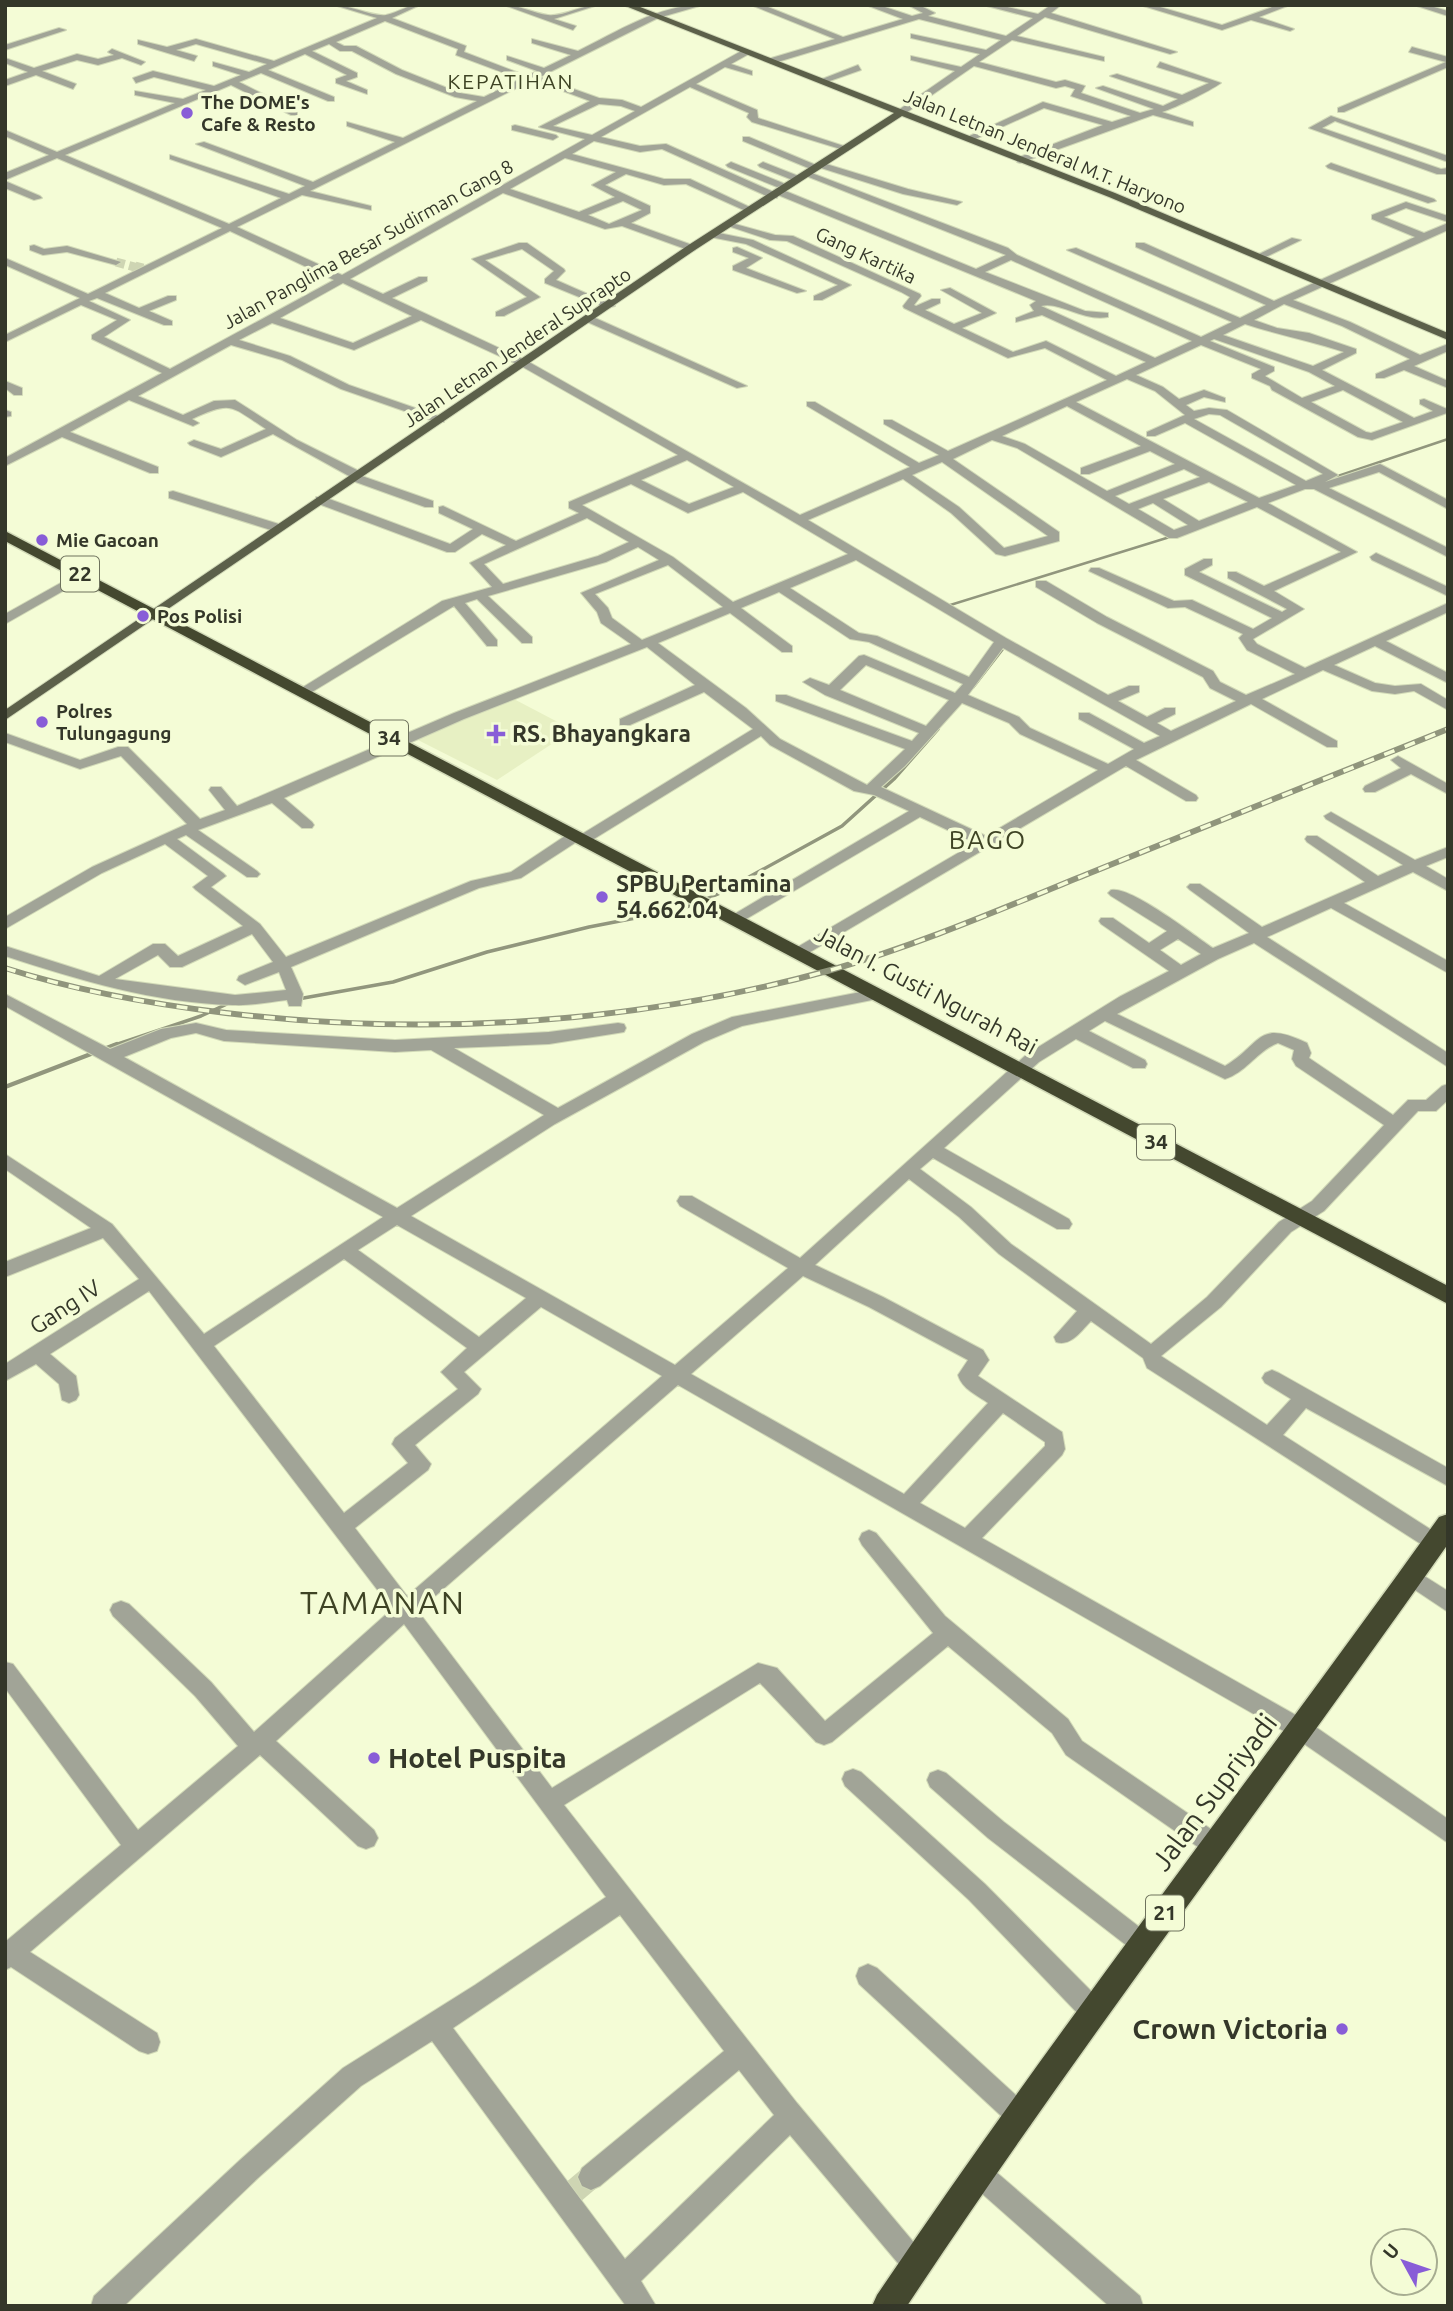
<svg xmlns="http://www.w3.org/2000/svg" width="1453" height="2311" font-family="Ubuntu,sans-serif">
  <rect width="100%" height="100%" fill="#f4fcd6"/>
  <!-- built -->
  <polygon fill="#e7f0c3" points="510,697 573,730 497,780 416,739"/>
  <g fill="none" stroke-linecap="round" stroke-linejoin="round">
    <!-- stream-far2 -->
    <g stroke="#91967d" stroke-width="2.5">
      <polyline points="1329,479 1448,439"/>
      <polyline points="947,606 1173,536"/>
    </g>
    <!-- stream-far1 -->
    <g stroke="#91967d" stroke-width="3.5">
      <polyline points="973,687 1004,647"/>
      <polyline points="298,999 393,982 487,952 589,927 682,909 718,894 842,826 894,779 938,729"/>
      <polyline points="112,1046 201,1016 227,1004"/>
    </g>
    <!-- stream -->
    <g stroke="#91967d" stroke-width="4.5">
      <polyline points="104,1049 117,1044"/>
      <polyline points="5,1087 96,1052"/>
    </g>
    <!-- minor-tunnel-far2 -->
    <polyline stroke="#ced5b3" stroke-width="9" stroke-dasharray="9 4.5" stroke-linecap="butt" points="116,262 142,269"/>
    <!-- minor-tunnel-far1 -->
    <polyline stroke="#ced5b3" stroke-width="11" stroke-dasharray="11 6" stroke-linecap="butt" points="135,267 143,269"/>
    <!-- minor-tunnel -->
    <polyline stroke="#ced5b3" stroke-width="24" stroke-dasharray="24 12" stroke-linecap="butt" points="572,2193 591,2177"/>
    <defs>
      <g id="minor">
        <path d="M334,5c16,0 39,12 52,10 13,-3 21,-10 34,-10l-28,13 74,28 -2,6 63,24 10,-5 -30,-11v-4l37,12 27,-13 -39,-12v-4l46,12c39,-19 79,-46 125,-46l-45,13 -118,59 59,21 23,2 19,7 102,-57h6v4l-18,10 21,7v4l-27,-8 -29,17 61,26 1,8 89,29v4l-95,-29 -5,-5 2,-4 -59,-26 -89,50 39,9 26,-2 110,49 1,-3h6l193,79 30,-14 -205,-81 8,-2 199,76 9,7 184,82 31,-15 -165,-72 9,-2 164,70 26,-13 -130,-58v-4h8l130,58 141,-64 -43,-18v-4l34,-13 42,14v6l-42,-14 -22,9 40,16 24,-10v7l-155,70 57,22 70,33 28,-11v7l-34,15 34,15v7l-44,-18 -20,8h-8v-4l34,-15 -68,-33 -58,-22 -30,16 23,8 32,5 47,16v4l-34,17 92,48 19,-7 -13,-7v-4l4,-1 23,10v4l-75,27 -14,-3 -86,-47 -2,-4 -18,-8v-4l9,-5 -60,-24 -65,30 27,12 16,12 25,-9 21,8v4l-21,-5 -18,8 8,6 15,-3 18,2 111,65 -13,7 55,-18 68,36v9l-69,-37 -50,16 119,60v9l-134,-68h-9l-37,14 89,49 -83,39 30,18 -51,30 4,5 48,24 143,-65v9l-62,29 62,32v10l-73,-37 -41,19 41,18 20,3 26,-2 27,16v10l-34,-19 -19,3 -23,-3 -49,-21 -61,29 75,42v6h-10l-76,-43 -115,56 60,35 2,3 -2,3h-10l-60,-35 -326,192 -8,-5 2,-4 181,-106 -55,-26 -179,105h-10l-3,-3 3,-3 178,-105 -35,-16 -20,-4 -84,-46 -9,-9 -172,106 -11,-1 -57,37 -42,10 -188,79 12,27 -2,12h-12l-2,-6c-18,2 -37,6 -54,5 -79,-2 -154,-25 -228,-49v-10l94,30 54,-32h12l13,12 65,-30 -47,-36 -3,-3 15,-11 -43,-32 -63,29 -97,56v-12l87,-50 95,-43 -66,-68 -41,13 -75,-27v-9l75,27 38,-13h10l72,72 25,-9 -16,-20 2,-3h10l16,19 217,-93 177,-69 -30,-21 -4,-11 -16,-19 78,-33 -21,-13 -32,15 -118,34 44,41v6h-10l-45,-44 -12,4 32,37v6h-10l-33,-40 -147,89 -5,1 -7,-4 147,-91 50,-14 -22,-24 36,-18 -24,-11 -27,18h-8l-131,-49v-6h8l126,47 23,-15 -34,-16v-6l4,-1 73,35 63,-28 -10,-5v-6l109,-47 -157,-89 -100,-46 -67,30 -82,-27 -33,17 51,16 59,29 95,33v4h-8l-95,-33 -59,-29 -51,-15 -93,51 45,19 31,-14 21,-1 62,40 64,32 1,4 71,25v6h-8l-75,-27 -1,-4 -76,-42 -52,23 -31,-12 -2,-2 6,-3 27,9 45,-20c-36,-23 -33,-29 -74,-10l7,4 -6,3 -64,-26 -59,32 88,35v6h-8l-88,-36 -57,29v-8l157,-85 -70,-34v-4l25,-15 -36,-15 -76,37v-7l75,-37 -75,-33v-7l83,36 134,-66 -165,-70 -52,22v-7l44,-18 -44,-19v-6l52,22 118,-49 -40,-8v-4l48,8 23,-9 -52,-13 -18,6 -3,-5 20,-7 61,15 27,-11 -28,-9v-4l36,10 18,-8 -71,-20 -20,6 21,6 -3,5 -56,-17v-4l29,7 29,-8 78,22 103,-43zM385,21l73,28 -2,6 64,24 -36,18 -24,-4 -58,-23 -46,-24h-12l-8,-4zM329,44l11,7h12l44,23 59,23 22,4 -74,37 -56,-16v4l48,16 -82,40 -109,-40 -8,2 109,42 -16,8 -119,-39v4l111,39 -52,26 -164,-69 166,-70 60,30h6v-4l-58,-29 22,-9 67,28h6v-4l-66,-27 37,-16 42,21 -11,4v4l31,11v-4l-21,-9 11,-4v-4l-45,-22zM533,80l57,21 -51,26 46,12 -243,136 -105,-48 65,-32 69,15v-4l-61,-15zM599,104l22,2 14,5 -43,24 -39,-9zM594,141l46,11 22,-3 109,49h6l1,-3 258,106 -6,4 4,6 -18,7v4l26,-7 104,47 -30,14 -70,-35 -33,11 -51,-24 34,-15 -46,-25 -9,2 41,23 -28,11 -29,-14 15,-7v-4h-8l-16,7 -2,-1 7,-9 -1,-2 -127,-58 -18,-1 -47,-13v4l42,14 17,1 114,51 9,5 -7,9 1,2 104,50 37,-10 62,32 -159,71 -56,-31h-8v4l55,31 -20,8 -104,-61h-8v4l103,61 -110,48 -271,-153 -137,-64 35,-17v-4h-8l-36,17 -33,-15 153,-86 102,36 17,-3 69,25 4,-1v-4l-64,-23 19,-10v-7l-45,-21 21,-11 38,11 22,-1 62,28 8,-2 -66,-31h-26l-92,-25zM565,158l51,14 -24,13 23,12 -36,15 -69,-23zM623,201l19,9 -33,14 -21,-9zM230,231l104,49 -164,89 -66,-32 26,-17 -41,-19 8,-3 67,27h8v-4l-23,-10 27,-11v-4h-8l-29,12 -34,-15zM1011,260l181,81 -37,17 -114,-52c19,-5 42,16 67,11v-4l-23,-2 -100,-39zM343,283l69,33 -59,27 -73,-25zM1245,324c33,11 66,17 99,28l-31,14 -90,-31zM1214,339l95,33 26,14 -33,12 -37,-22 9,-5v-4l-64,-26zM1127,379l28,12 30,24 -38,17v4h8l30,-13 111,62 -37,13 -183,-96zM1343,390l60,32 -32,11 -5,-1 -55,-30zM1067,406l74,40 -60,22v6h8l61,-23 25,13 -68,27 -82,-47 -23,-8zM1209,414l11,1 103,59 -17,7 -112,-62zM992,440l25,8 152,90h8l80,-31 84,45 -77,34 -28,-14h-8v6l59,31 -5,3 -83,-40 13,-7v-6h-8l-19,10v6l87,43 -19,11 -61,-29 -18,1 -75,-33h-8l-2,3 79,37 17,-1 58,27 -4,4 8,12 48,24 -49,21 -26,-13 -7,-11 -106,-54 -61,-36h-10v6l61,36 106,54 7,11 26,13 -65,30 -14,-8 18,-9v-6h-10l-18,9 -29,-16 21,-9v-6h-10l-21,9 -102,-57 -198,-118 95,-41 48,34 45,41 9,2 54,-15v-9l-106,-73zM687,460l47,27 -45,17 -48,-24zM942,462l106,74 -44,12 -45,-41 -47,-32zM1184,469l16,8 -71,27 -14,-8zM1209,482l39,20 -49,19 -36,-22zM631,484l57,29 55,-21 105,62 -115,48 -60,-45 -91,-52zM1153,503l35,22 -14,5 -36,-21zM587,518l42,24 -31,14 -95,28 -19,-20zM856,560l138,82 -25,35 -92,-41 -18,-3 -69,-45zM668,565l55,42 -81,33 -30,-22 -4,-10 -13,-14zM779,592l71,47 19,3 94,42 -8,9 -91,-38 -5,1 -30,29 -19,-7 -7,4 22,13 94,38 -7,8 -126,-46h-10v6l129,48 -38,36 -87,-46 -34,-31 -88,-65 72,-30 52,39h10v-6l-51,-38zM647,647l48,38 -75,34v6h10l74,-33 49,37 -171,105 -11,-2 -60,40 -40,9 -185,76 -26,-33 -49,-37 15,-11 -3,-3 -46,-34 9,-4 61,42h10l3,-3 -3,-3 -59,-41 74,-27 30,25h10l2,-3 -2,-3 -28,-24 180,-79zM1003,648l157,88 -16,7 -55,-30h-10v6l55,30 -26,15 -78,-36 -11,-11 -51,-22zM866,665l83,35 -23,26 -86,-36zM962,703l47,20 11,11 78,36 -112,66 -105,-49 24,-21zM252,934l21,28 -34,14 -2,4 8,5 34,-13 7,18 -51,5 -120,-16 43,-24 12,12h12z"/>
        <path d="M504,5c16,0 29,8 44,10 15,2 33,-10 50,-10l-44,14 22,7 -3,4z"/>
        <path d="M751,5h12l80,32 60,-18 -37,-14h13l33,11 11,-3 -15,-8h11l16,8 -7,3 78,20 27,-18 -50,-13h16l39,9 13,-9h10l-10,8 126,39 -7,2 -125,-37 -28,19 87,21v4l-92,-21 -33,22 77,20 9,-2 20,6 -4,7 59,20 14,-4 -58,-21 7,-2 60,20 15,-7 -68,-23 7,-2 65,21 27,-12 -52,-16 3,-5 61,21c-13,9 -44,24 -59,29l31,10v4l-40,-11 -133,48 -3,-1v-4l86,-33 -59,-17 -73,33 -8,-2 80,-37 69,20 19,-6 -60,-20 4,-7 -10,-3 -9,2 -82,-22 -71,49h-6v-4l58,-40 -44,-11v-4l50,11 19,-13 -69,-16v-4l75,16 15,-10 -82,-21 -148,45 -3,-5 67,-20z"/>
        <polygon points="1140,5 1153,5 1222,25 1278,5 1290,5 1259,17 1294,29 1290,31 1251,20 1222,30"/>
        <polygon points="1414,5 1427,5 1448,11 1448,16"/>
        <polygon points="59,28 66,30 5,50 5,45"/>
        <polygon points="1412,47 1448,57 1448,67 1344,112 1338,112 1338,108 1446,62 1409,52"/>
        <polygon points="112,49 145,62 141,65 122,58 98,65 77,60 42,71 76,84 73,89 36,75 5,86 5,80 28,72 5,63 5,58 34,68 77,54 98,59 114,55 108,52"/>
        <polygon points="858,65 861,70 824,83 817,81"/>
        <polygon points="1331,116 1448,156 1448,162 1335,121 1322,128 1441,169 1448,168 1448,174 1437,174 1309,128"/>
        <polygon points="515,125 556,135 558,137 553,140 512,130 512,126"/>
        <polygon points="743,137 749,137 816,165 823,163 908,189 962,202 957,205 903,194 821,168 813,170 743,141"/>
        <polygon points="731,162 783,183 785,185 777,187 728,167 726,165"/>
        <polygon points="763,162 801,177 803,179 795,181 760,167 758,165"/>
        <polygon points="1331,163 1434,199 1436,201 1428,203 1328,168 1326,166"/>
        <polygon points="5,181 40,196 42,198 34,200 5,188"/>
        <polygon points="714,232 753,240 851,285 822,300 814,300 814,296 838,285 746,244 710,237 709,235"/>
        <polygon points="1292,238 1301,240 1264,258 1255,256"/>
        <polygon points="519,243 527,243 564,269 565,271 556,280 615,306 606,308 545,283 545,279 554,271 522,249 485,260 540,297 504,316 496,316 496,312 527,297 472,259"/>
        <polygon points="34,245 44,249 67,246 121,262 116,265 67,252 43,255 30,250 30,246"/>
        <polygon points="737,247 762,258 746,268 806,291 797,293 733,270 733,266 749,258 733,252 733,248"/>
        <polygon points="585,317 593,317 747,386 737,388 585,321"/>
        <polygon points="5,381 22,388 22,395 14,395 5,388"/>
        <polygon points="5,410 11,412 11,416 5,417"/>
        <polygon points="173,491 282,525 284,528 278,532 274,531 169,498 169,492"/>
        <polygon points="1376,553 1448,587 1448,596 1372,560 1370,557"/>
        <polygon points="82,571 86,572 86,578 5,624 5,614"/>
        <polygon points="1398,756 1448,784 1448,794 1411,774 1375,792 1365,792 1363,789 1365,786 1401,768 1391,760"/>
        <path d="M1331,812l84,48 33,-13v10l-22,9 22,13v12l-35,-19 -69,31 104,58v12l-117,-65 -64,29 181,116v14l-194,-124 -36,16 -101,55 108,52c38,-23 31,-47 82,-23l4,10 -2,5 84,57 15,-15h18l16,-14 6,-2v16l-12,11h-18l-94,100 -33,21 -70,75 -60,49 106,69 24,-26 -26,-16 -3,-5 3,-5 7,-3 7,3 169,95v18l-142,-78 -23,27 158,101 3,6 -3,6 -7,3 -7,-3 -280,-180 -4,-10 -52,-37c-10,10 -20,26 -35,21l-2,-5 23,-26 -78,-57 -40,-37 -50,-38 -94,86 68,32 100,53 6,10 -11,16 84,56 3,17 -3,6 -80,83 328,185 138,96v24l-154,-106 -616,-352 -260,226 134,177 206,-125 19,5 48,53 108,-88 -71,-88 -3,-6 3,-6 7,-3 7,3 69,83 123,103 14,22 142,97 4,8 -4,8 -8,3 -8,-3 -142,-99 -14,-22 -104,-87 -116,96 -8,3 -8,-3 -56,-59 -196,122 233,298 129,154 4,9 -4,9 -9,4 -9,-4 -118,-140 -149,146 15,25h-30l-194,-265 -71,45 -103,92 -134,128h-33l3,-10 146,-136 103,-92 132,-83 131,-88 -202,-273 -128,117 98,89 4,8 -4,8 -8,3 -8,-3 -98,-91 -230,197 127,81 3,9 -3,9 -9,3 -9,-3 -128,-84 -6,3v-28l116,-97 -116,-157v-26l8,2 125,166 100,-84 -43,-50 -82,-80 -3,-6 3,-6 8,-3 8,3 82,78 43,50 138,-123 -243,-318 -99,63 26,22 3,19 -3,5 -7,3 -7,-3 -3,-16 -23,-20 -31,17v-17l134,-85 -36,-41 -98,39v-15l86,-34 -86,-59v-15l107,70 92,110 179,-117 -378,-211v-12l105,55 51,-20 35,-6 30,7 169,10 154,-8 69,-9 6,1 2,4 -2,4 -6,1 -69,11 -95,4 104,60 134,-74 40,-17 144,-28 6,1 2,4 -2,4 -140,28 -38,16 -149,82 -144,92 264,149 113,-97 -108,-62 -3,-5 3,-5h12l108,62 227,-204 92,-57 50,-26 -68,-47 -2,-3 2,-3h12l36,25 18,-12 -56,-35 -3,-3 3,-3c19,-5 84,46 102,58l36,-15 -59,-43 -3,-3 3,-3h10l62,43 103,-45 -58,-40 -2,-3 2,-3h10l61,40 25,-11 -77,-46 -2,-3zM1178,939l23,15 -20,11 -21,-15zM1105,1021l120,58c22,-7 32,-28 53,-36l16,7 -2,9 4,7 88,59 -72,76 -33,21 -72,75 -56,47 -140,-100 -40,-37 -51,-38 13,-11 124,71h12l3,-5 -3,-5 -125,-71 95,-86 37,-23 57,29h12l2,-4 -2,-4 -56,-29zM196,1033l28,8 171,11 36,-2 113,65 -147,93 -273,-151 47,-19zM397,1225l129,73 -47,39 -121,-87zM344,1259l123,89 -26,24 17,17 -63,49 -3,6 16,19 -64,50 -130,-167zM803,1276l66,31 99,53 -10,15c4,14 19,20 30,28l-84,91 -213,-120zM541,1307l121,69 -255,220 -52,-68 73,-58 3,-6 -16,-19 63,-51 3,-5 -17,-17zM1003,1413l42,29v4l-80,82 -45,-25zM620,1915l104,136 -142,117 -4,9 4,9 9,4 9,-4 139,-116 35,45 -149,144 -172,-231z"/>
        <polygon points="1410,1567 1448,1591 1448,1612 1403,1582 1400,1576 1403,1570"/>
        <polygon points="853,1769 861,1772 985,1884 1103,2003 1106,2012 1103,2021 1094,2024 1085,2021 969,1900 845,1786 842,1779 845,1772"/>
        <polygon points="938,1770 946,1773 1004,1822 1151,1936 1155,1944 1151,1952 1143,1956 1135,1952 988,1838 930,1787 927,1780 930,1773"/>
        <polygon points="868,1964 877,1968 1030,2108 1034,2117 1030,2126 1021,2130 1012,2126 859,1984 856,1976 859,1968"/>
        <polygon points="979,2161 988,2165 1140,2296 1143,2306 1109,2306 970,2183 966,2174 970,2165"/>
      </g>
      <polygon id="major" points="623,5 635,5 1115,193 1448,333 1448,340 1109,197 902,116 695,250 5,720 5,710 687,246 894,113"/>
      <g id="highway">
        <polygon points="5,531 1448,1286 1448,1304 5,541"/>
        <path d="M1448,1514v30c-179,255 -369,502 -541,762h-35l5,-11c179,-266 376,-518 562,-778z"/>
      </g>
    </defs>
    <!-- minor casing -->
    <use href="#minor" stroke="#d1d9b7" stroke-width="2"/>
    <!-- major casing -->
    <use href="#major" stroke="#d1d9b7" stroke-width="2"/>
    <!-- highway casing -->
    <use href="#highway" stroke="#d1d9b7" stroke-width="3"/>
    <!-- minor -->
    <use href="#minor" fill="#a1a497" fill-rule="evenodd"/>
    <!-- major -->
    <use href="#major" fill="#5c604a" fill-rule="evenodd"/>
    <!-- highway -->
    <use href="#highway" fill="#44482f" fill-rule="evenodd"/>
    <defs>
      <path id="rail" d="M5,968c72,23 146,36 221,45 201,24 409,11 605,-43 87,-25 170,-61 254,-95 121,-49 242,-97 363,-146"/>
    </defs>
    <!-- rail casing -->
    <use href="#rail" stroke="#90957c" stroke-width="6"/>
    <!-- rail -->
    <use href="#rail" stroke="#f4fcd6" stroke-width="3.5" stroke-dasharray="11" stroke-linecap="butt"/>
  </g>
  <!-- markers -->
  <g fill="#885dd7" stroke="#f4fcd6" stroke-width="2.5">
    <circle cx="187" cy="113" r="7"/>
    <circle cx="42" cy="540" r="7"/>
    <circle cx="143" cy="616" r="7"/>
    <circle cx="42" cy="722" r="7"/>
    <path d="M492.5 723.5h7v7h7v7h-7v7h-7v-7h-7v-7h7z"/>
    <circle cx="602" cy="897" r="7"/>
    <circle cx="374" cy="1758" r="7"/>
    <circle cx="1342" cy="2029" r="7"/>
  </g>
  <g text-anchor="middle" stroke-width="7" stroke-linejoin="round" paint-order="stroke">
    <!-- far-poi labels -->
    <g font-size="19" font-weight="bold" fill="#343729" stroke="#f4fcd6" text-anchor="start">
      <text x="201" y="109">The DOME's<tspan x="201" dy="22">Cafe &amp; Resto</tspan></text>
      <text x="56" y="547">Mie Gacoan</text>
      <text x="157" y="623">Pos Polisi</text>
      <text x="56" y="718">Polres<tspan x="56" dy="22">Tulungagung</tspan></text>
    </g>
    <!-- far-street labels -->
    <g font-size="19" fill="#343729" stroke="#f4fcd6">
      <text transform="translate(1045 151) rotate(22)" y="7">Jalan Letnan Jenderal M.T. Haryono</text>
      <text transform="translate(368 244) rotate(-29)" y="7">Jalan Panglima Besar Sudirman Gang 8</text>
      <text transform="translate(866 255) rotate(25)" y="7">Gang Kartika</text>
      <text transform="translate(517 347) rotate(-34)" y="7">Jalan Letnan Jenderal Suprapto</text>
    </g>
    <!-- far-quarter labels -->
    <g font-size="21" letter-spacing="2" fill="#3e4324" stroke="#f4fcd6">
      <text x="511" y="89">KEPATIHAN</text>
    </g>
    <!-- shield labels -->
    <g fill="#f4fcd6" stroke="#6e725d" stroke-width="2">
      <rect x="61" y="556.5" width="38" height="35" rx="5"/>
      <rect x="370" y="720.5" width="38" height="35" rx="5"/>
      <rect x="1137" y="1124.5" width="38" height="35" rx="5"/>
      <rect x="1146" y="1895.5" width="38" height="35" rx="5"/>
    </g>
    <g font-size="21" font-weight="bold" fill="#343729">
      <text x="80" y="581">22</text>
      <text x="389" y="745">34</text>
      <text x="1156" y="1149">34</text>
      <text x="1165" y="1920">21</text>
    </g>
    <!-- poi labels -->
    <g font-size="23" font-weight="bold" fill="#343729" stroke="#f4fcd6" text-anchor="start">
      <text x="512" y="742">RS. Bhayangkara</text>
      <text x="616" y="892">SPBU Pertamina<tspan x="616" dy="26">54.662.04</tspan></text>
    </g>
    <!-- street labels -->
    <g font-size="23" fill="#343729" stroke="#f4fcd6">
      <text transform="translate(926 990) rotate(28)" y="8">Jalan I. Gusti Ngurah Rai</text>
      <text transform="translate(65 1307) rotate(-33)" y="8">Gang IV</text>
    </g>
    <!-- quarter labels -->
    <g font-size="26" letter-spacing="2" fill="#3e4324" stroke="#f4fcd6">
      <text x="988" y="849">BAGO</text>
    </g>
    <!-- near-poi labels -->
    <g font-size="28" font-weight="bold" fill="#343729" stroke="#f4fcd6" text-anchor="start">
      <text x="388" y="1768">Hotel Puspita</text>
      <text x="1328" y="2039" text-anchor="end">Crown Victoria</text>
    </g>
    <!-- near-street labels -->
    <g font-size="28" fill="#343729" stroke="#f4fcd6">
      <text transform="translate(1214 1792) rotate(-53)" y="10">Jalan Supriyadi</text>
    </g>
    <!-- near-quarter labels -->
    <g font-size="32" letter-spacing="2" fill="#3e4324" stroke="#f4fcd6">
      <text x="383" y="1614">TAMANAN</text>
    </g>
  </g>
  <!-- border -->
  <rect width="1453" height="2311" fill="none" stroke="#343729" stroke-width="14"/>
  <!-- north arrow -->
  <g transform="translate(1404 2262) rotate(310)"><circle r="33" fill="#f4fcd6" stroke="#a7ad91" stroke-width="2"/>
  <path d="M0-5L12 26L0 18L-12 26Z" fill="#885dd7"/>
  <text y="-10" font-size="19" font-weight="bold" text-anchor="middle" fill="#343729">U</text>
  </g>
</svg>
